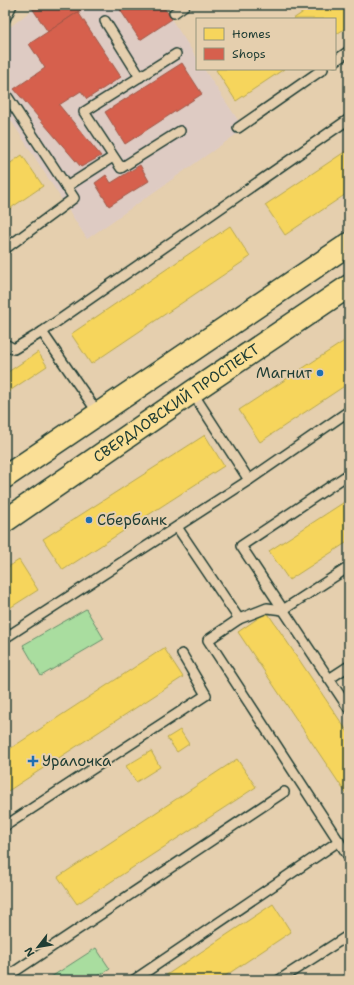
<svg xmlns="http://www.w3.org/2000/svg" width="354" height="985" font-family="'Shantell Sans',sans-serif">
  <rect width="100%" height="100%" fill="#e5cfae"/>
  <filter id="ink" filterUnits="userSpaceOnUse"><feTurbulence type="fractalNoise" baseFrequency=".025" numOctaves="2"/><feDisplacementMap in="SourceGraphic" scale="8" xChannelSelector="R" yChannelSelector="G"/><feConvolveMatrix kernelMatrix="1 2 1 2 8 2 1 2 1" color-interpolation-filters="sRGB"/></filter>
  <g filter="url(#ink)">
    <!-- built -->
    <polygon fill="#decbc3" points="38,5 162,5 197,58 197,69 204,69 244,129 87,239 5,111 5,31"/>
    <!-- green -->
    <g fill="#a9dd9f" stroke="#648d6a">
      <polygon points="86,609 104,639 41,676 23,645"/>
      <polygon points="96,948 110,969 92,980 53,980 51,977"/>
    </g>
    <!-- homes -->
    <g fill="#f6d55c" stroke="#b6a750">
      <polygon points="314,5 349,5 349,26 335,35 335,19 293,19"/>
      <polygon points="218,69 284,69 236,101 216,70"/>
      <polygon points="349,149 349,192 285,235 265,205"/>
      <polygon points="22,155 43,186 5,212 5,167"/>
      <polygon points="230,226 250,257 91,364 71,334"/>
      <polygon points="349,338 349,383 260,442 239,410"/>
      <polygon points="38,352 47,366 5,394 5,374"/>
      <polygon points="205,435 224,466 63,570 43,539"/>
      <polygon points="349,499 349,541 289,580 269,551"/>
      <polygon points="19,560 38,590 5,611 5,569"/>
      <polygon points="267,612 349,734 349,798 238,632"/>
      <polygon points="164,648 183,677 5,793 5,752"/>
      <polygon points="180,730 189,744 177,752 167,738"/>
      <polygon points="151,751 160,767 136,782 126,766"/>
      <polygon points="237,759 256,787 77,904 58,877"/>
      <polygon points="273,904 291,932 219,980 159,980"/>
    </g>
    <!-- shops -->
    <g fill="#d6604d" stroke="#9f5646">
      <polygon points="30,5 88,5 48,32"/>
      <polygon points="117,5 162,5 172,19 140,40"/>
      <polygon points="78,12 121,77 87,99 81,91 59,105 101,156 81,167 14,89 45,68 29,44"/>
      <polygon points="182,63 202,94 125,144 105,112"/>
      <polygon points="140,165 149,181 109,206 95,183 106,175 111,183"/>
    </g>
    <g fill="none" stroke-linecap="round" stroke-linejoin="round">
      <defs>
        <g id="service">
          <polyline points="174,13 185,5"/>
          <polyline points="5,19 12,5"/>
          <polyline points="105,21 140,77"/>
          <polyline points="176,54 84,112 121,168 180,131"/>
          <polyline points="335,61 349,51"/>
          <polyline points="5,93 74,198 5,249"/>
          <polyline points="238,128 323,69"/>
          <polyline points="66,187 113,157"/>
          <polyline points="42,332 98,413"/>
          <polyline points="5,344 14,349 42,332 349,119"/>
          <polyline points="192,392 249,480"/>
          <polyline points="349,474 241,546 349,709"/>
          <polyline points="177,527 239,619 208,640 349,857"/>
          <polyline points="239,619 267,608 283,610 349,567"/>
          <polyline points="5,638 249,480 349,411"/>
          <polyline points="329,679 349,666"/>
          <polyline points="5,826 206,695 182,654"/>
          <polyline points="5,978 284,792"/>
          <polyline points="134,980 339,841"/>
          <polyline points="279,980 349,935"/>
        </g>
        <g id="primary">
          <polyline points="5,477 349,244"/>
          <path id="s1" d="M5,521l187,-129 157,-106"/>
        </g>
      </defs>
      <!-- service casing -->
      <use href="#service" stroke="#1f3d34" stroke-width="12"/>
      <!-- primary casing -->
      <use href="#primary" stroke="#1f3d34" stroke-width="25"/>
      <!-- service -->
      <use href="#service" stroke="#e5cfae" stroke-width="9"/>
      <!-- primary -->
      <use href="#primary" stroke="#fadf96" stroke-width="22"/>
    </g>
  </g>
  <!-- markers -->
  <g fill="#1f6fb2" stroke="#e5cfae" stroke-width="1.5">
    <circle cx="320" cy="373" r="4"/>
    <circle cx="89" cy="520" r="4"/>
    <path d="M31 755h4v4h4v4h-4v4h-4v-4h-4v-4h4z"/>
  </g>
  <g text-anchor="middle" stroke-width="4" stroke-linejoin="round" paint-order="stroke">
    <!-- poi labels -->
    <g font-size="15" fill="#1f3d34" stroke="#e5cfae" text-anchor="start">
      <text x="312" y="378" text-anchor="end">Магнит</text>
      <text x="97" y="525">Сбербанк</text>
      <text x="42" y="766">Уралочка</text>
    </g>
    <!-- street labels -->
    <g font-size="15" fill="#1f3d34" stroke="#e5cfae">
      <text dy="5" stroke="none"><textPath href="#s1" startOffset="208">СВЕРДЛОВСКИЙ ПРОСПЕКТ</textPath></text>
    </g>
  </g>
  <!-- margin -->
  <rect width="354" height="985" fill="none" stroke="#e5cfae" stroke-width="20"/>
  <rect x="10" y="10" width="334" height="965" fill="none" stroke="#1f3d34" stroke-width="1.5" filter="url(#ink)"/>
  <!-- legend -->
  <rect x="196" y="18" width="140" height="52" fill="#e5cfae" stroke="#96957d"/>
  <rect x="204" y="28" width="20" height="12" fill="#f6d55c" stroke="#96957d"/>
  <text x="232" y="38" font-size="12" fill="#1f3d34">Homes</text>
  <rect x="204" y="48" width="20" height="12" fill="#d6604d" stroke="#96957d"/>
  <text x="232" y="58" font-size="12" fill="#1f3d34">Shops</text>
  <!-- north arrow -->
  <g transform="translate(38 947) rotate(239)" stroke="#e5cfae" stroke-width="3" paint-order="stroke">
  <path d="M0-3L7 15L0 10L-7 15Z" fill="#1f3d34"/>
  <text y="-6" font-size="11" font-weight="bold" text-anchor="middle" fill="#1f3d34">N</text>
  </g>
</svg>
